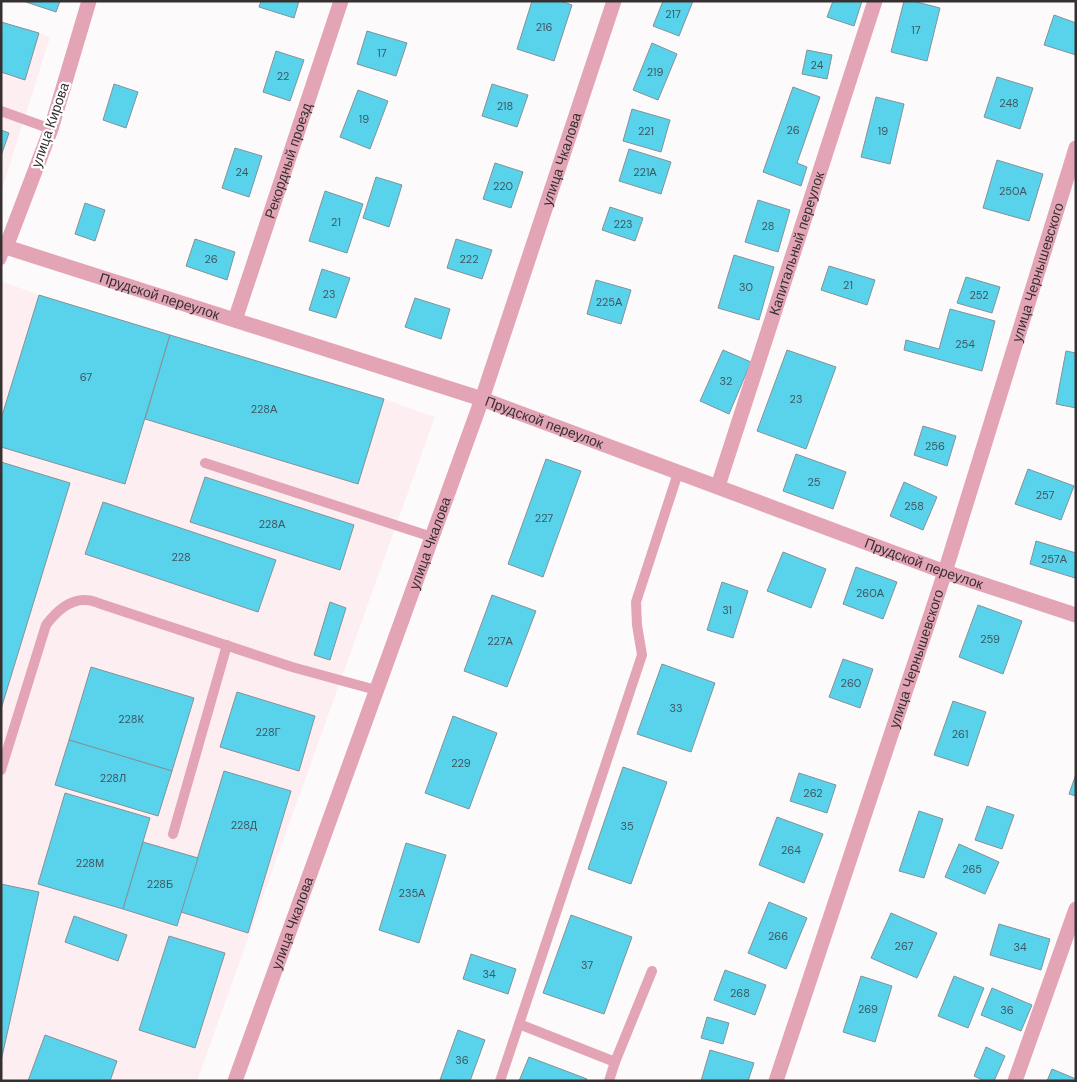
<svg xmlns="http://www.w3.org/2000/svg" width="1077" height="1082" font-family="'DM Sans',sans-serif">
  <rect width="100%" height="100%" fill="#fdfafb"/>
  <!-- built -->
  <g fill="#fdeef2">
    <polygon points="1,21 50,37 1,193"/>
    <polygon points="1,281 39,295 384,399 435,417 197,1081 1,1081"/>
  </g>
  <!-- building -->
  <g fill="#59d2ec" stroke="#849296">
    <polygon points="23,1 60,1 56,12"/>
    <polygon points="261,1 299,1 294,18 259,7"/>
    <polygon points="532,1 561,1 572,5 554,61 517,49"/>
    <polygon points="663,1 693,1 679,36 653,26"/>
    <polygon points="833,1 862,1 854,26 827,17"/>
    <polygon points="904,1 913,1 940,8 927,61 891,52"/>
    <polygon points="1054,15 1076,23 1076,55 1044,45"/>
    <polygon points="1,22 39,33 25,80 1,72"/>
    <polygon points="367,31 407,43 396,76 357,64"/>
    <polygon points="652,43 677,54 658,100 633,90"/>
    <polygon points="807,50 832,55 827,79 802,74"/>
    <polygon points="276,51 304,60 290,101 263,92"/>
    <polygon points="997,77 1033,88 1020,129 984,117"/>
    <polygon points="114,84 138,92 126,128 103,120"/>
    <polygon points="492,84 528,95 517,127 482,116"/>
    <polygon points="793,87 820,97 797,163 807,167 801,186 763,172"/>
    <polygon points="358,90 388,101 370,149 340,137"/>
    <polygon points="876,97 904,104 890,164 861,157"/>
    <polygon points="632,109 670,120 661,152 623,141"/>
    <polygon points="1,130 9,133 1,156"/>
    <polygon points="235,148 262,156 249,197 222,188"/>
    <polygon points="629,149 671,162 661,194 619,181"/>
    <polygon points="997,160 1043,174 1029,221 983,208"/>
    <polygon points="495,163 523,172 511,208 483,199"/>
    <polygon points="376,177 402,185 389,227 363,218"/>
    <polygon points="325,191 363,204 347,253 309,241"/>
    <polygon points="758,200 790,210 778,252 745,242"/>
    <polygon points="85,203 105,210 95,241 75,234"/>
    <polygon points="610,207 643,218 635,241 602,230"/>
    <polygon points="195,239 235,252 227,280 186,266"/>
    <polygon points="456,239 492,250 482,279 447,268"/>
    <polygon points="734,255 774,267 759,320 718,308"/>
    <polygon points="829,266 875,280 867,305 821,290"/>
    <polygon points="322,269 350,278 336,318 309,310"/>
    <polygon points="966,277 1000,287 992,313 957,303"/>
    <polygon points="596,280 631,290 621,324 587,314"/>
    <polygon points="39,295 170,335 125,484 1,447 1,419"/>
    <polygon points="415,298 450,309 441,339 405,327"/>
    <polygon points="950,309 995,321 982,371 904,350 906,340 939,349"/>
    <polygon points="170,335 384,399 358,484 145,419"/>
    <polygon points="723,350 751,362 729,414 700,401"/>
    <polygon points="787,350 836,367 806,449 757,431"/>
    <polygon points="1066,351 1076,353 1076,408 1056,404"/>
    <polygon points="923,426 956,436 947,466 914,455"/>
    <polygon points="796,454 846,472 833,509 783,491"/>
    <polygon points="546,459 581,471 543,577 508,564"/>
    <polygon points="1,462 70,483 1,709"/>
    <polygon points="1028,469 1074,486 1061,520 1015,504"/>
    <polygon points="205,477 354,525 340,570 190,522"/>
    <polygon points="904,482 937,497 923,530 890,516"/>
    <polygon points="103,502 276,560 258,612 85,554"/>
    <polygon points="1036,541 1076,553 1075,578 1030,564"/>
    <polygon points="783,552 826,569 811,608 767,591"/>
    <polygon points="856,567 897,582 883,619 843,604"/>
    <polygon points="722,582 748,591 733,638 707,630"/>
    <polygon points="492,595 536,611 507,687 464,671"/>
    <polygon points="330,602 346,608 330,660 314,655"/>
    <polygon points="978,605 1022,621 1003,674 959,657"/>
    <polygon points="843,659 873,669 860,708 829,697"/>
    <polygon points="662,664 715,683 691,752 637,734"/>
    <polygon points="91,667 194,698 172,771 69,740"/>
    <polygon points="237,692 315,716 299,771 220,747"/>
    <polygon points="953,701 986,712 968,766 934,755"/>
    <polygon points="453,716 497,733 469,809 425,793"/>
    <polygon points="69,740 172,771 158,816 55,785"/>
    <polygon points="623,767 667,782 631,884 588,869"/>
    <polygon points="224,771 291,791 248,933 181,912"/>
    <polygon points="799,773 836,785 827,813 790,801"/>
    <polygon points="1076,774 1076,796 1069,794"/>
    <polygon points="65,793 150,818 123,909 38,884"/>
    <polygon points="987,806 1014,815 1002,849 975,840"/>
    <polygon points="919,811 943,819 924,878 899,871"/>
    <polygon points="777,817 823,834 804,883 759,865"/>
    <polygon points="143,842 198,858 177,926 123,909"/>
    <polygon points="406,843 446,855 419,943 379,930"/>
    <polygon points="959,844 999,862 985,894 945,877"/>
    <polygon points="1,884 39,892 1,1061"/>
    <polygon points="769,902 807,918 786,969 748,953"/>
    <polygon points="891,913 937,933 917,978 871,958"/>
    <polygon points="571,915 632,937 604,1014 543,993"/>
    <polygon points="74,916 127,935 118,961 65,942"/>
    <polygon points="999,924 1050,939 1041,970 990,955"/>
    <polygon points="169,936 225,953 195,1048 139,1030"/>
    <polygon points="471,954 516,969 508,994 463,979"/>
    <polygon points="725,970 766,985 755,1015 714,1000"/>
    <polygon points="861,976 892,986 875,1042 843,1032"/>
    <polygon points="954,976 984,988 968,1028 938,1016"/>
    <polygon points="992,988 1032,1005 1021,1031 981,1015"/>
    <polygon points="707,1017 729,1023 723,1044 701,1038"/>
    <polygon points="458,1030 485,1040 470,1081 440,1080"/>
    <polygon points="45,1035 117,1061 110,1081 28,1081"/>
    <polygon points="986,1047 1005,1056 994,1081 985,1081 974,1076"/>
    <polygon points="710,1050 754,1063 748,1081 701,1081"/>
    <polygon points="529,1057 587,1079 586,1081 519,1081"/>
    <polygon points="1052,1069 1076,1079 1076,1081 1047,1081"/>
  </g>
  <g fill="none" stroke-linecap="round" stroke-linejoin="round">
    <!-- service -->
    <g stroke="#e3a4b6" stroke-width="10">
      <polyline points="1,111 51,129"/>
      <polyline points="1,260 6,247 2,246"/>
      <polyline points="205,463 432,537"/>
      <path d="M1,770l45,-145c9,-12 23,-26 40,-25 5,0 10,2 15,4l191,63 84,23"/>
      <polyline points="173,834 227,645"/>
      <polyline points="519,1024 615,1062 652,971"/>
      <polyline points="500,1081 642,655 637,625 636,602 678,473"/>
      <polyline points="609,1081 615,1062"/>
    </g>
    <!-- minor -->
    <g stroke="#e3a4b6" stroke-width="15">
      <path id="s1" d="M89,1l-38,128 -45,118 476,152 463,173 131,43"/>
      <path id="s2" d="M235,320l106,-319"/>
      <path id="s3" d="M718,486l157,-485"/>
      <path id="s4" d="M776,1081l169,-509 131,-424"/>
      <polyline points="1015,1081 1076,909"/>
    </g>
    <!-- tertiary -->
    <path stroke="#e3a4b6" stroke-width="15" id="s5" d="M235,1081l247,-682 132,-398"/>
  </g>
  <g text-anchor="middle" stroke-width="4.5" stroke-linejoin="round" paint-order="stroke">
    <!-- number labels -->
    <g font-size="11" fill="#3f5860">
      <text x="673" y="18">217</text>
      <text x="544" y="31">216</text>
      <text x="916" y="34">17</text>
      <text x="382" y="57">17</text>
      <text x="817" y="69">24</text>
      <text x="655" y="76">219</text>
      <text x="283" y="80">22</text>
      <text x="1009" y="107">248</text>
      <text x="505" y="110">218</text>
      <text x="364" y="123">19</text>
      <text x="793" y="134">26</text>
      <text x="646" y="135">221</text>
      <text x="883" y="135">19</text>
      <text x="242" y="176">24</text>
      <text x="645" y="176">221А</text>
      <text x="503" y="190">220</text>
      <text x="1013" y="195">250А</text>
      <text x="336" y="226">21</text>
      <text x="623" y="228">223</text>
      <text x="768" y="230">28</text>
      <text x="211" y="263">26</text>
      <text x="469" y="263">222</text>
      <text x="848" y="289">21</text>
      <text x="746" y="291">30</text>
      <text x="329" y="298">23</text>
      <text x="979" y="299">252</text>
      <text x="609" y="306">225А</text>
      <text x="965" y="348">254</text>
      <text x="86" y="381">67</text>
      <text x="726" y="385">32</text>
      <text x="796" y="403">23</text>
      <text x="264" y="413">228А</text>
      <text x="935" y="450">256</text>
      <text x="814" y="486">25</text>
      <text x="1045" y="499">257</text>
      <text x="914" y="510">258</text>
      <text x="544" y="522">227</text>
      <text x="272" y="528">228А</text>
      <text x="181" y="561">228</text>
      <text x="1054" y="563">257А</text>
      <text x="870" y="597">260А</text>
      <text x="727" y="614">31</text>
      <text x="990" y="643">259</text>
      <text x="500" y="645">227А</text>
      <text x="851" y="687">260</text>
      <text x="676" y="712">33</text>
      <text x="131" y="723">228К</text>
      <text x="268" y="736">228Г</text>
      <text x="960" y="738">261</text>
      <text x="461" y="767">229</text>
      <text x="113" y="782">228Л</text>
      <text x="813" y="797">262</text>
      <text x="244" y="829">228Д</text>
      <text x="627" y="830">35</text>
      <text x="791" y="854">264</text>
      <text x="90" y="867">228М</text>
      <text x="972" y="873">265</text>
      <text x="160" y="888">228Б</text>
      <text x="412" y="897">235А</text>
      <text x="778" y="940">266</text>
      <text x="904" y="950">267</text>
      <text x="1020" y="951">34</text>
      <text x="587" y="969">37</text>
      <text x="489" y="978">34</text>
      <text x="740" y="997">268</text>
      <text x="868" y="1013">269</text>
      <text x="1007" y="1014">36</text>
      <text x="462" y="1064">36</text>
    </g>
    <!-- street labels -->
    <g font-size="14" fill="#363031" stroke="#fff">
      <text transform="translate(50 125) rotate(-71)" y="5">улица Кирова</text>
      <text dy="5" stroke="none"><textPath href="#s5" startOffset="978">улица Чкалова</textPath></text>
      <text dy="5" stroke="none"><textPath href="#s2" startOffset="168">Рекордный проезд</textPath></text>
      <text dy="5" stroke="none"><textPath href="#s3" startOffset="255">Капитальный переулок</textPath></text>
      <text dy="5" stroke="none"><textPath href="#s4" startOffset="850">улица Чернышевского</textPath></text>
      <text dy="5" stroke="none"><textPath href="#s1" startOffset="421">Прудской переулок</textPath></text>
      <text dy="5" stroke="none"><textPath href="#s1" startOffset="826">Прудской переулок</textPath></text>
      <text dy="5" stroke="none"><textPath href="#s5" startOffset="572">улица Чкалова</textPath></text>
      <text dy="5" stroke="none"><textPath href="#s1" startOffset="1231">Прудской переулок</textPath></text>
      <text dy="5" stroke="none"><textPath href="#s4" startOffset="445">улица Чернышевского</textPath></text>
      <text dy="5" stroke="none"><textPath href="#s5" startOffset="168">улица Чкалова</textPath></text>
    </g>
  </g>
  <!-- border -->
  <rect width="1077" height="1082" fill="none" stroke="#363031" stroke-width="5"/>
</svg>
